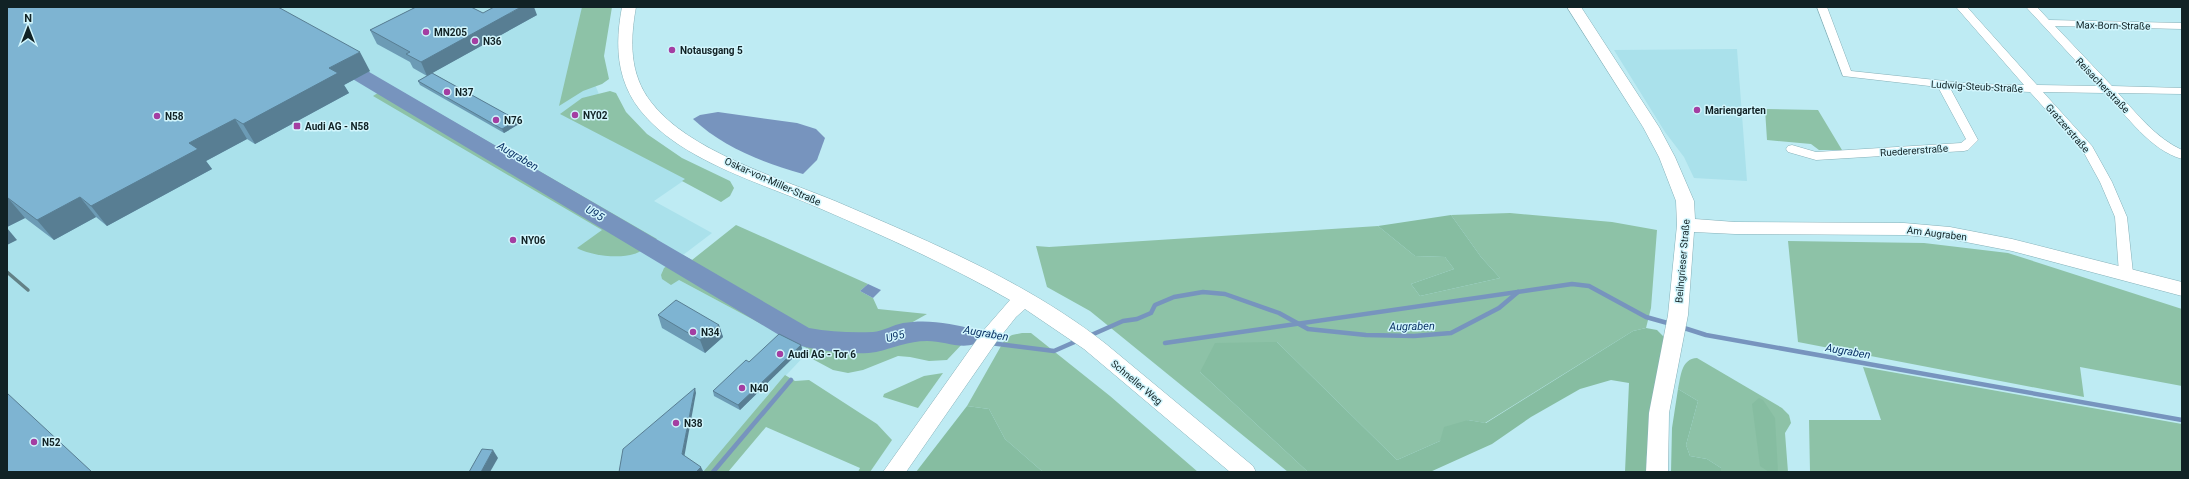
<svg xmlns="http://www.w3.org/2000/svg" width="2189" height="479" font-family="Roboto,sans-serif">
  <rect width="100%" height="100%" fill="#beebf3"/>
  <!-- built -->
  <g fill="#aae1eb">
    <polygon points="7,7 594,7 585,60 614,131 606,137 686,179 654,201 712,233 662,271 810,350 772,390 705,472 7,472"/>
    <polygon points="1737,49 1747,181 1694,178 1684,157 1665,132 1614,50"/>
  </g>
  <!-- green -->
  <g fill="#8dc2a7">
    <polygon points="582,7 612,7 604,56 609,79 602,84 583,91 559,106"/>
    <path d="M385,82l272,157c-6,4 -12,9 -18,13 -15,8 -48,4 -62,-4l25,-18 -229,-134 8,-5 -6,-4z"/>
    <polygon points="610,91 616,93 626,112 647,134 682,158 730,181 734,188 730,196 721,202 682,181 685,179 560,114 582,98"/>
    <polygon points="1765,109 1818,110 1842,150 1819,150 1811,144 1767,140"/>
    <polygon points="1510,213 1612,222 1657,230 1651,308 1646,328 1633,331 1485,423 1468,420 1440,441 1397,460 1277,342 1200,372 1308,472 1288,472 1090,311 1047,287 1036,246 1049,247 1378,226 1415,256 1445,257 1454,269 1411,284 1420,296 1500,278 1481,257 1451,215"/>
    <polygon points="736,225 868,284 860,291 873,298 878,309 927,314 877,342 929,334 965,341 947,360 929,361 910,357 898,356 863,370 848,373 833,370 805,355 810,350 679,280 671,285 662,279 661,275 664,268 683,255 692,260"/>
    <polygon points="1788,241 1924,243 2008,253 2182,309 2182,386 2080,367 2084,397 1798,342"/>
    <polygon points="1022,333 1031,333 1110,396 1198,472 1043,472 1005,439 989,409 967,406 1005,339 1012,335"/>
    <path d="M1697,358l85,50 7,7 2,8 -6,10 3,39h-67v-4l-14,-9 -17,-3 -4,-11 12,-44 -20,-12c3,-13 3,-30 19,-31z"/>
    <polygon points="1863,367 2182,424 2182,472 1810,472 1809,420 1881,420"/>
    <polygon points="943,373 918,408 883,397 884,394 924,376"/>
    <polygon points="785,375 795,381 809,380 877,424 892,440 870,472 858,472 860,468 766,427 728,472 703,472"/>
  </g>
  <!-- forest -->
  <g fill="#86bda1">
    <polygon points="1451,215 1481,257 1500,278 1420,296 1411,284 1454,269 1445,257 1415,256 1378,226"/>
    <polygon points="1646,328 1657,330 1664,337 1646,462 1648,472 1625,472 1629,383 1611,380 1580,389 1531,417 1492,444 1430,472 1308,472 1200,372 1215,343 1277,342 1397,460 1440,441 1444,427 1468,420 1486,423 1633,331"/>
    <polygon points="1678,389 1698,401 1686,445 1690,456 1707,459 1721,468 1721,472 1671,472 1672,428"/>
    <polygon points="1759,398 1763,400 1775,418 1778,472 1769,472 1760,466 1752,404"/>
    <polygon points="967,406 989,409 1005,439 1043,472 916,472"/>
  </g>
  <!-- water -->
  <g fill="#7794be">
    <path d="M718,112l79,11 19,6 9,9 -8,22 -14,14c-40,-11 -80,-27 -110,-55l7,-4z"/>
    <polygon points="868,284 881,290 873,298 860,291"/>
  </g>
  <g fill="none" stroke-linecap="round" stroke-linejoin="round">
    <!-- stream-far1 -->
    <polyline stroke="#7794be" stroke-width="3.5" points="378,83 598,215"/>
    <!-- stream -->
    <g stroke="#7794be" stroke-width="4.5">
      <polyline points="596,214 648,245"/>
      <polyline points="675,261 803,337 824,341 875,342 903,333 928,331 982,341"/>
      <polyline points="1681,327 1706,335 2182,420"/>
      <polyline points="1089,336 1123,321 1137,319 1151,313 1155,305 1174,297 1203,292 1225,294 1279,313 1308,329 1366,335 1414,336 1451,333 1499,308 1518,292"/>
      <polyline points="990,343 1054,351 1079,340"/>
      <polyline points="1165,343 1572,284 1589,286 1646,317 1671,324"/>
      <polyline points="814,354 824,341"/>
      <polyline points="713,472 791,380"/>
    </g>
    <!-- river -->
    <path fill="#7794be" fill-rule="evenodd" d="M333,53l7,2 469,273c21,4 44,5 64,4 10,-1 20,-7 30,-9 23,-4 50,0 72,7l4,7 -4,7c-16,5 -31,-3 -48,-3 -19,0 -33,7 -51,11 -20,4 -63,-2 -82,-8l-468,-281 -3,-4 3,-4z"/>
    <defs>
      <path id="street" d="M1817,7h10l24,64 122,13 51,1 -68,-78h11l70,78 62,1 -73,-79h11l12,13 133,3v6l-127,-3 57,60 70,2v6l-64,-1c19,21 38,45 64,57v9c-32,-9 -55,-43 -77,-66l-62,-1 49,54 20,36 15,35 6,56 -2,3h-10l-2,-3 -4,-56 -15,-35 -17,-31 -53,-59 -80,-4 28,52 -10,10 -4,1 -148,9 -28,-8 -2,-3 2,-3 4,-1 24,7 145,-9 5,-4 -28,-52 -95,-11z"/>
      <g id="secondary">
        <path d="M622,7h14c-6,33 -7,67 15,95 37,49 128,76 184,99 93,40 191,80 271,143l147,122 3,6h-26l-146,-123 -59,-40 -9,8 -19,24 -91,131h-23l100,-141 27,-31c-61,-35 -126,-64 -191,-92 -57,-25 -139,-47 -179,-98 -24,-31 -25,-66 -18,-103z"/>
        <polygon points="1567,7 1581,7 1659,127 1675,157 1694,201 1695,219 1735,222 1904,223 1950,227 2012,239 2182,282 2182,296 2012,251 1950,239 1904,235 1735,234 1694,232 1688,315 1669,413 1668,472 1646,472 1649,413 1668,315 1677,225 1676,201 1659,157 1643,127"/>
      </g>
    </defs>
    <!-- street casing -->
    <use href="#street" stroke="#86b1b9" stroke-width="1"/>
    <!-- secondary casing -->
    <use href="#secondary" stroke="#86b1b9" stroke-width="1"/>
    <!-- street -->
    <use href="#street" fill="#fff" fill-rule="evenodd"/>
    <!-- secondary -->
    <use href="#secondary" fill="#fff" fill-rule="evenodd"/>
    <!-- rail -->
    <polyline stroke="#638186" stroke-width="3.5" points="7,272 28,290"/>
  </g>
  <!-- wall -->
  <g fill="#6c9bb5">
    <polygon points="7,7 370,71 344,85 349,93 255,144 247,139 206,161 212,169 107,226 96,217 54,240 25,218 7,227"/>
    <polygon points="416,7 475,7 473,8 483,13 537,15 432,73 517,120 519,124 504,133 420,85 418,81 427,76 413,68 410,62 377,44 370,30"/>
    <polygon points="658,315 719,325 723,337 705,353 662,328"/>
    <polygon points="801,345 802,349 740,410 714,396 713,391 749,362"/>
  </g>
  <!-- shaded-wall -->
  <g fill="#587e93">
    <polygon points="521,7 534,7 537,15 427,76 421,62"/>
    <polygon points="360,52 370,71 344,85 349,93 255,144 243,124 329,68"/>
    <polygon points="235,119 247,139 206,161 212,169 107,226 91,206 189,143"/>
    <polygon points="517,120 519,124 504,133 502,129"/>
    <polygon points="80,197 96,217 54,240 37,220"/>
    <polygon points="7,198 8,198 25,218 7,227"/>
    <polygon points="7,228 17,240 7,245"/>
    <polygon points="719,325 723,337 705,353 700,340"/>
    <polygon points="801,345 802,349 740,410 738,405"/>
    <polygon points="695,388 696,393 684,458 682,454"/>
    <polygon points="493,450 498,458 490,472 481,472"/>
    <polygon points="701,467 703,471 702,472 696,472"/>
  </g>
  <!-- building -->
  <g fill="#7eb4d2" stroke="#587e93">
    <polygon points="7,7 278,7 360,52 329,68 338,73 243,124 235,119 189,143 198,149 91,206 80,197 37,220 8,198 7,198"/>
    <polygon points="416,7 471,7 483,13 494,7 521,7 421,62 406,54 410,52 370,30"/>
    <polygon points="432,73 517,120 502,129 418,81"/>
    <polygon points="676,300 719,325 700,340 658,315"/>
    <polygon points="779,334 801,345 738,405 713,391 746,360 749,362"/>
    <polygon points="695,388 682,454 701,467 696,472 619,472 623,449"/>
    <polygon points="7,393 92,472 7,472"/>
    <polygon points="482,449 493,450 481,472 469,472"/>
  </g>
  <!-- markers -->
  <g fill="#a43ea2" stroke="#d2f6fd" stroke-width="1.5">
    <circle cx="426" cy="32" r="4"/>
    <circle cx="475" cy="41" r="4"/>
    <circle cx="672" cy="50" r="4"/>
    <circle cx="447" cy="92" r="4"/>
    <circle cx="1697" cy="110" r="4"/>
    <circle cx="575" cy="115" r="4"/>
    <circle cx="157" cy="116" r="4"/>
    <circle cx="496" cy="120" r="4"/>
    <rect x="293" y="122" width="8" height="8" rx="2"/>
    <circle cx="513" cy="240" r="4"/>
    <circle cx="693" cy="332" r="4"/>
    <circle cx="780" cy="354" r="4"/>
    <circle cx="742" cy="388" r="4"/>
    <circle cx="676" cy="423" r="4"/>
    <circle cx="34" cy="442" r="4"/>
  </g>
  <g text-anchor="middle" stroke-width="3" stroke-linejoin="round" paint-order="stroke">
    <!-- street labels -->
    <g font-size="10" fill="#112225" stroke="#d2f6fd">
      <text transform="translate(2113 25) rotate(1)" y="4">Max-Born-Straße</text>
      <text transform="translate(2103 85) rotate(46)" y="4">Reisacherstraße</text>
      <text transform="translate(1977 86) rotate(3)" y="4">Ludwig-Steub-Straße</text>
      <text transform="translate(2068 128) rotate(49)" y="4">Gratzerstraße</text>
      <text transform="translate(1914 150) rotate(-4)" y="4">Ruedererstraße</text>
      <text transform="translate(773 181) rotate(24)" y="4">Oskar-von-Miller-Straße</text>
      <text transform="translate(1937 233) rotate(7)" y="4">Am Augraben</text>
      <text transform="translate(1682 261) rotate(-85)" y="4">Beilngrieser Straße</text>
      <text transform="translate(1137 382) rotate(40)" y="4">Schneller Weg</text>
    </g>
    <!-- poi labels -->
    <g font-size="10" font-weight="bold" fill="#112225" stroke="#d2f6fd" text-anchor="start">
      <text x="434" y="36">MN205</text>
      <text x="483" y="45">N36</text>
      <text x="680" y="54">Notausgang 5</text>
      <text x="455" y="96">N37</text>
      <text x="1705" y="114">Mariengarten</text>
      <text x="583" y="119">NY02</text>
      <text x="165" y="120">N58</text>
      <text x="504" y="124">N76</text>
      <text x="305" y="130">Audi AG - N58</text>
      <text x="521" y="244">NY06</text>
      <text x="701" y="336">N34</text>
      <text x="788" y="358">Audi AG - Tor 6</text>
      <text x="750" y="392">N40</text>
      <text x="684" y="427">N38</text>
      <text x="42" y="446">N52</text>
    </g>
    <!-- water labels -->
    <g font-size="11" font-style="italic" fill="#0b3366" stroke="#d2f6fd">
      <text transform="translate(518 156) rotate(31)" y="4">Augraben</text>
      <text transform="translate(595 213) rotate(31)" y="4">U95</text>
      <text transform="translate(1412 326) rotate(-1)" y="4">Augraben</text>
      <text transform="translate(986 333) rotate(10)" y="4">Augraben</text>
      <text transform="translate(895 336) rotate(-15)" y="4">U95</text>
      <text transform="translate(1848 351) rotate(10)" y="4">Augraben</text>
    </g>
  </g>
  <!-- border -->
  <rect width="2189" height="479" fill="none" stroke="#112225" stroke-width="16"/>
  <!-- north arrow -->
  <g transform="translate(28 28)" stroke="#d2f6fd" stroke-width="3" paint-order="stroke">
  <path d="M0-3L7 15L0 10L-7 15Z" fill="#112225"/>
  <text y="-6" font-size="11" font-weight="bold" text-anchor="middle" fill="#112225">N</text>
  </g>
</svg>
